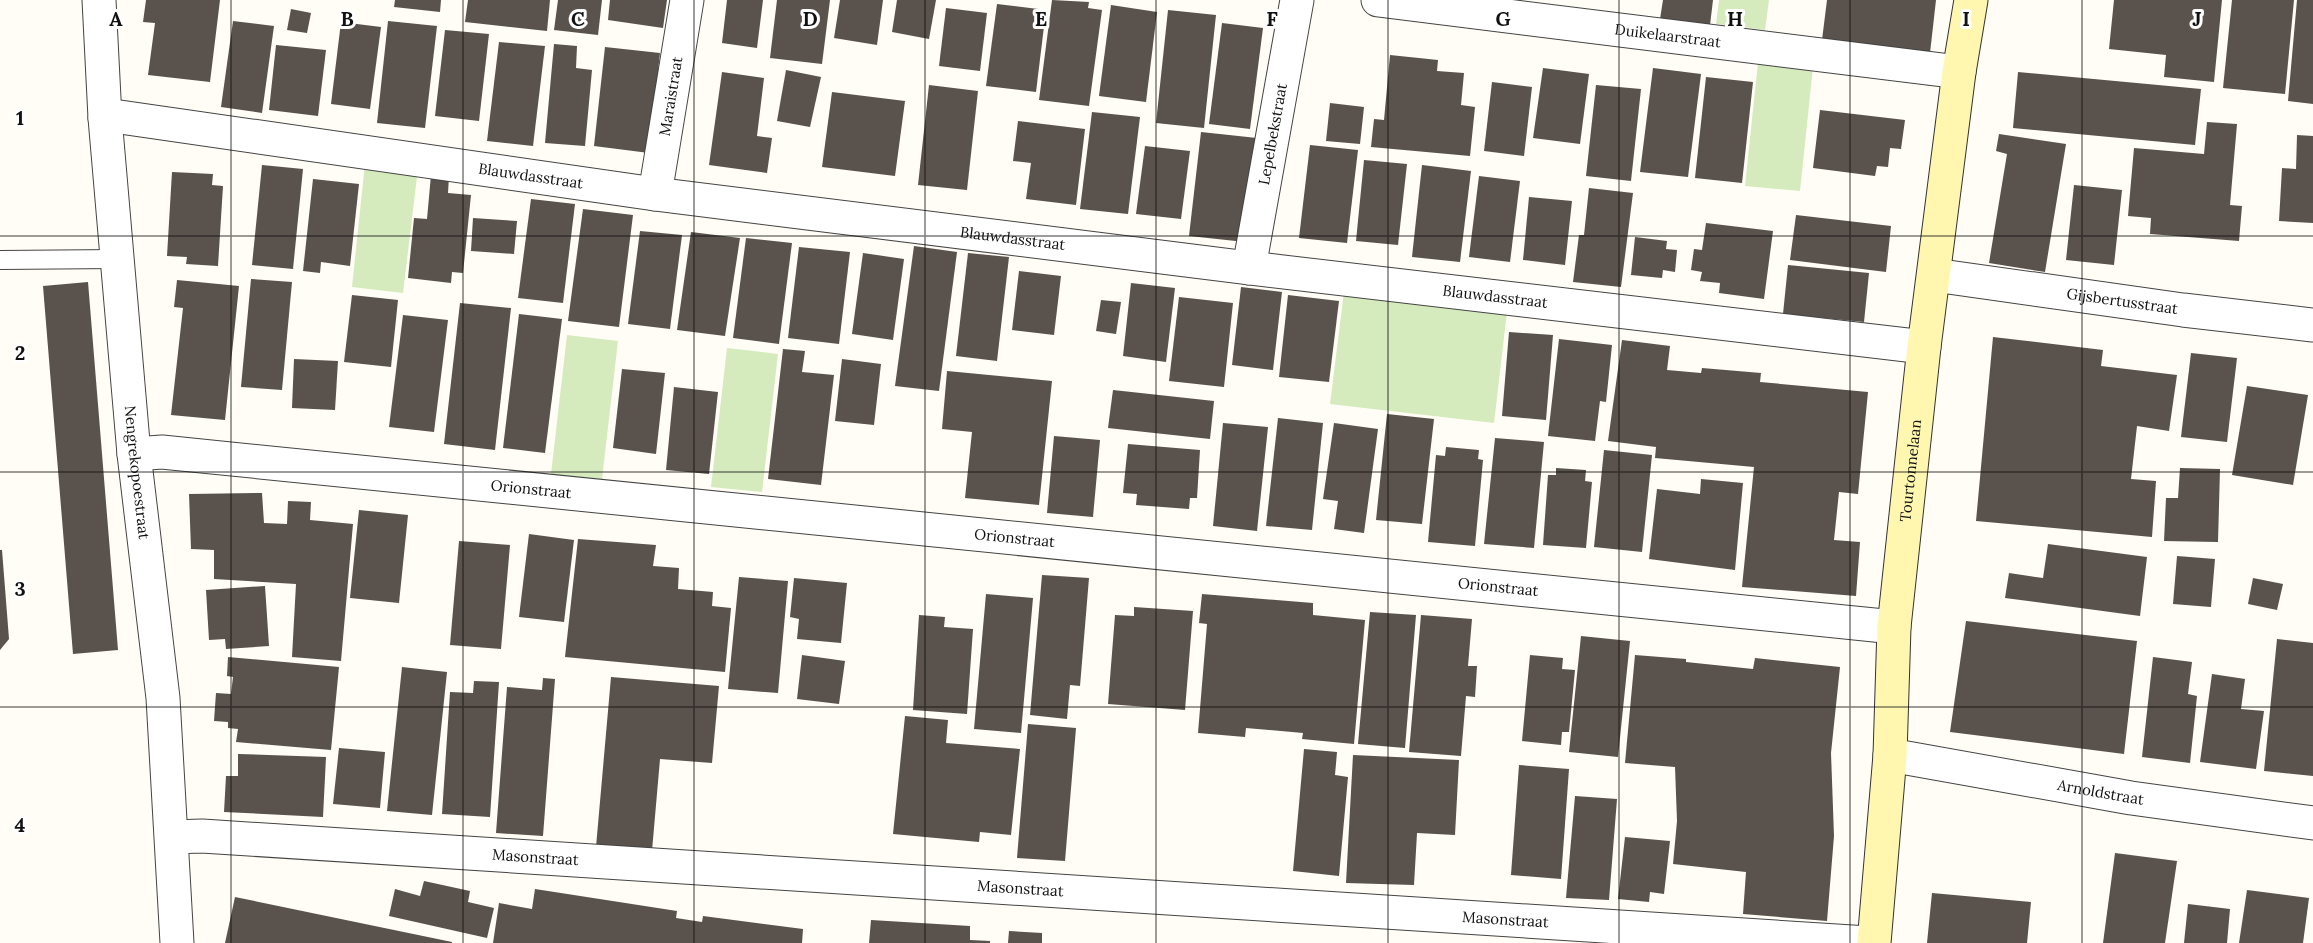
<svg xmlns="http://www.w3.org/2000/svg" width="2313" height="943" font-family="Lora,serif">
  <rect width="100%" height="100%" fill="#fffdf5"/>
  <!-- green -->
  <g fill="#d5ebbd">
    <polygon points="1719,0 1769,0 1765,30 1716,24"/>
    <polygon points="1758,62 1813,67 1800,191 1745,186"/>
    <polygon points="366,154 419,160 403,293 352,287"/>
    <polygon points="1345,284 1508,303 1494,423 1330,404"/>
    <polygon points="567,335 618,341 602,479 551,474"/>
    <polygon points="727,348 778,354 762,492 711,487"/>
  </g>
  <!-- building -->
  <g fill="#5a524d">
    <polygon points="146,0 220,0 210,82 148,75 155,23 143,22"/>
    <polygon points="395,0 441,0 440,12 394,7"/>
    <polygon points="468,0 550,0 547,31 465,22"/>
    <polygon points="558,0 602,0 598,35 554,30"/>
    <polygon points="610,0 667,0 663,28 608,20"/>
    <polygon points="727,0 763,0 757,48 722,43"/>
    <polygon points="777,0 830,0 822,64 770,58"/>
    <polygon points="840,0 883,0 877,45 834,38"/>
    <polygon points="897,0 936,0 929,39 892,32"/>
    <polygon points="1052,0 1089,2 1088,8 1102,10 1089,106 1039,100"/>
    <polygon points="1663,0 1713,0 1710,25 1660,19"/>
    <polygon points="1827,0 1936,0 1930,53 1822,40"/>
    <polygon points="2114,0 2222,0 2214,82 2164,77 2166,55 2109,49"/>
    <polygon points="2232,0 2294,0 2285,94 2223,88"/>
    <polygon points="2297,0 2313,0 2313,104 2288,101"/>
    <polygon points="997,4 1046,10 1036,92 986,86"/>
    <polygon points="1111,5 1157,12 1146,102 1099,96"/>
    <polygon points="946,8 987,13 980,71 939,66"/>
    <polygon points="291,9 311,13 307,33 287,30"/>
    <polygon points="1168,10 1216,15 1204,128 1156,123"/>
    <polygon points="233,21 274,26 262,113 221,107"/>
    <polygon points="388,21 437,26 425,128 377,123"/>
    <polygon points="341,22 381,27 370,109 331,104"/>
    <polygon points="1222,23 1263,28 1250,129 1209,124"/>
    <polygon points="445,30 489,34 479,121 435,116"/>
    <polygon points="499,42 545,46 533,146 487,141"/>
    <polygon points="554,44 577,46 576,68 592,70 585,146 545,143"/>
    <polygon points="276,45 326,50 318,116 269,110"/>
    <polygon points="605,47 660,53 649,153 594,146"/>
    <polygon points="1390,55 1438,60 1437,71 1464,73 1461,105 1475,107 1470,156 1371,147 1374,119 1384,120"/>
    <polygon points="1543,68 1589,74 1580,144 1533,138"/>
    <polygon points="1653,68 1701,74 1688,177 1640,172"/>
    <polygon points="786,70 821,77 810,127 777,121"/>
    <polygon points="722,72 764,78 757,136 772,138 767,173 709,165"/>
    <polygon points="2018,72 2201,89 2195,145 2013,128"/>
    <polygon points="1706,77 1753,82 1742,183 1695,178"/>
    <polygon points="1492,82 1532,87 1524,156 1484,151"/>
    <polygon points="929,85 978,91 967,190 918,185"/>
    <polygon points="1596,85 1641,89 1631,181 1586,176"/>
    <polygon points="832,92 905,101 895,176 822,167"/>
    <polygon points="1330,103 1364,107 1360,144 1326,141"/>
    <polygon points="1820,110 1905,120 1901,149 1890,148 1888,167 1877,166 1875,176 1813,168"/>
    <polygon points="1092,112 1140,117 1128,214 1080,209"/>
    <polygon points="1018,121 1085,129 1076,205 1026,199 1031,163 1013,161"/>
    <polygon points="2207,122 2237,124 2230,205 2242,206 2239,241 2150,234 2151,218 2128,216 2134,148 2204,154"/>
    <polygon points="1201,132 1257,138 1245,242 1189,236"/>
    <polygon points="1999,134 2066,144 2045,272 1989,263 2007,154 1996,151"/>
    <polygon points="2297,135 2313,136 2313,223 2279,221 2282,168 2296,169"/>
    <polygon points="1310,145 1358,150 1347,243 1299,238"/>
    <polygon points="1145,146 1190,151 1181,219 1136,214"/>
    <polygon points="1364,160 1407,164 1398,245 1356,241"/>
    <polygon points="262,165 303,169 293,269 252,265"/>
    <polygon points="1422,165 1471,171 1460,262 1412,257"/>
    <polygon points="172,172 213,174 212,185 223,186 218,266 186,264 187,257 167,256"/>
    <polygon points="431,175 449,176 448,193 471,195 463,273 452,272 451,283 408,278 414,218 427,219"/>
    <polygon points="1479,176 1520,181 1510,262 1469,257"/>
    <polygon points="313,179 359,184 350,266 321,262 320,273 303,271"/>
    <polygon points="2074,185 2122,190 2114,265 2066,260"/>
    <polygon points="1589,188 1633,193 1621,287 1573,282 1579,235 1584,235"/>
    <polygon points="1529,197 1572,201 1565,265 1523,260"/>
    <polygon points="531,199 575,204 563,303 518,298"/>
    <polygon points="583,209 633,215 619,327 568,321"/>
    <polygon points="1796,215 1891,226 1886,272 1790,260"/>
    <polygon points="473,218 517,221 514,254 471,251"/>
    <polygon points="1706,223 1773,231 1764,299 1719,293 1720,283 1700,281 1702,272 1691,270 1694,249 1702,250"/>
    <polygon points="640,231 682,235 670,329 628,324"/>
    <polygon points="691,232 740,238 725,336 677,330"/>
    <polygon points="1635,237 1667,241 1666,249 1677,250 1675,272 1663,270 1662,278 1631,275"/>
    <polygon points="746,238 792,243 779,344 733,338"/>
    <polygon points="914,246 957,252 939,391 895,386"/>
    <polygon points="799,247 850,252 839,344 788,338"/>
    <polygon points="863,253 904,259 893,340 852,334"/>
    <polygon points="968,253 1009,257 997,361 956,356"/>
    <polygon points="1788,265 1869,273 1864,322 1783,314"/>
    <polygon points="1019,271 1061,276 1054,335 1012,330"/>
    <polygon points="251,279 292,282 282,390 241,387"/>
    <polygon points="177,280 239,286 225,420 171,415 183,308 174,307"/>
    <polygon points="88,282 118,650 73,654 43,286"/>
    <polygon points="1131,283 1175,288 1166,362 1123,356"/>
    <polygon points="1241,287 1282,292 1273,370 1232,365"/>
    <polygon points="352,295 398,300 391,367 344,362"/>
    <polygon points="1288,295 1339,301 1329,382 1279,377"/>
    <polygon points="1179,297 1233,303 1224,387 1169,381"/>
    <polygon points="1101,300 1121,302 1116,334 1096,331"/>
    <polygon points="460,303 511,308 495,450 444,444"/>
    <polygon points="519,314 562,319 545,453 503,448"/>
    <polygon points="403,315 448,320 434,432 389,427"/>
    <polygon points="1509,332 1553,335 1546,420 1502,416"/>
    <polygon points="1993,337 2103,350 2101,366 2177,375 2169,431 2137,426 2131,479 2156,481 2152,537 1976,521"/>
    <polygon points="1559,339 1612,345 1606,402 1600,401 1595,441 1548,436"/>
    <polygon points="1622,340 1670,346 1667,370 1701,373 1702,368 1761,373 1760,382 1868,392 1858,494 1839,492 1834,540 1860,542 1856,596 1742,587 1754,467 1655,458 1656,447 1608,441"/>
    <polygon points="783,349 805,351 802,372 834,375 821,485 768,479"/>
    <polygon points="2191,353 2237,358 2227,442 2181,437"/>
    <polygon points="294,359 338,361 335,410 292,408"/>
    <polygon points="842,359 881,364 874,425 835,421"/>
    <polygon points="622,369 665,373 656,454 613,448"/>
    <polygon points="947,371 1052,381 1039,505 965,498 972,432 942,429"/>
    <polygon points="2247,386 2308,395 2293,485 2232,475"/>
    <polygon points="674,387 718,392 709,474 666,470"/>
    <polygon points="1113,390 1214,401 1210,439 1108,428"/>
    <polygon points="1387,414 1434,419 1422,524 1376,520"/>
    <polygon points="1278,418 1323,423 1312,530 1266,526"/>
    <polygon points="1223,423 1268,427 1257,531 1213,526"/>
    <polygon points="1334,423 1378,429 1364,533 1334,529 1338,501 1323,499"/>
    <polygon points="1054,436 1100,440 1093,517 1047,513"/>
    <polygon points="1495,438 1544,442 1534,548 1484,544"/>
    <polygon points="1128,444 1200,450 1197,498 1190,498 1189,509 1136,505 1137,494 1123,493"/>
    <polygon points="1446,447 1479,450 1478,459 1483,460 1475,546 1428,542 1436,455 1445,456"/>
    <polygon points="1604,450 1652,455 1642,552 1594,547"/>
    <polygon points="1556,468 1586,470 1585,481 1592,482 1586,548 1543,545 1548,475 1556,475"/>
    <polygon points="2180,468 2220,469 2218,542 2164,541 2166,498 2178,498"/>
    <polygon points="1701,479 1743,483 1735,570 1649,559 1657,489 1700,494"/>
    <polygon points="262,493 264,523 287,524 288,501 311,502 310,520 353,524 341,661 292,657 296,584 214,579 214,550 191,549 189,494"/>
    <polygon points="359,510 408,515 399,603 350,598"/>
    <polygon points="529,534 574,540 564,622 519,617"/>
    <polygon points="578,539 656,545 653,566 679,568 678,589 713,592 712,606 731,608 725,672 565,657"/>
    <polygon points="459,541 510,545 501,649 450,645"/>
    <polygon points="2048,544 2147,557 2140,616 2005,598 2009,573 2043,578"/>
    <polygon points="0,550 2,550 9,639 0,650"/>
    <polygon points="2177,556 2215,559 2211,607 2173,604"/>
    <polygon points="1042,575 1089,578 1080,686 1070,685 1067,719 1030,715"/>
    <polygon points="739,577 788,581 778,693 728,689"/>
    <polygon points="794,578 847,583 841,643 797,639 799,619 790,617"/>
    <polygon points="2253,578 2283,584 2277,610 2248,604"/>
    <polygon points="265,586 269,646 226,649 225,639 209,640 206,590"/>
    <polygon points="986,594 1033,598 1021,733 974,729"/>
    <polygon points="1202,594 1313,603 1313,615 1365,620 1354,744 1302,739 1303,733 1246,728 1245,737 1198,733 1207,624 1199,623"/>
    <polygon points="1134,607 1193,611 1185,710 1108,704 1115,615 1134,616"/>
    <polygon points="1370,612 1416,615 1405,748 1358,744"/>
    <polygon points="919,615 945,617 944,627 973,629 967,714 913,710"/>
    <polygon points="1421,615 1472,619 1468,666 1477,666 1475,697 1466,696 1461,756 1409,752"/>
    <polygon points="1966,621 2137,641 2124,754 1950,732"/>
    <polygon points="1581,636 1630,641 1618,757 1569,752"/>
    <polygon points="2277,639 2313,643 2313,776 2264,771"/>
    <polygon points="802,655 845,661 839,704 797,699"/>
    <polygon points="1530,655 1563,658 1562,669 1575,670 1569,732 1562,732 1561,745 1522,741"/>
    <polygon points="1635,655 1686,659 1686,662 1753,669 1755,658 1840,667 1831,753 1834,836 1827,921 1743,914 1746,872 1673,864 1677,821 1675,767 1625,763"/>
    <polygon points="228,657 339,667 331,750 236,742 238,729 228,728 228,722 214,721 216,693 231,694 233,677 227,676"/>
    <polygon points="2153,657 2192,662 2188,694 2197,696 2190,763 2142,757"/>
    <polygon points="402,667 447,672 432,815 387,811"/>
    <polygon points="2212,674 2245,679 2241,709 2264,711 2256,769 2200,762"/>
    <polygon points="611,677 719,686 712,763 660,759 652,851 596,847"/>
    <polygon points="543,678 555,679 543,836 496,833 507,687 542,690"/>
    <polygon points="474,681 499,682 490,817 442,814 450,692 473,693"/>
    <polygon points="905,716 948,720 946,743 1020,749 1011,835 980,832 979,842 893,834"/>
    <polygon points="1028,724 1076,728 1065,861 1017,858"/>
    <polygon points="339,748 385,752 380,808 333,804"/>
    <polygon points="1304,749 1337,752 1335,775 1348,777 1339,876 1293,871"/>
    <polygon points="238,754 326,757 323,817 224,812 226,776 238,776"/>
    <polygon points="1353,755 1459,760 1455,835 1417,833 1414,885 1346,883"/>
    <polygon points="1519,765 1569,769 1561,879 1511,875"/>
    <polygon points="1575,796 1617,799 1609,900 1566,898"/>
    <polygon points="1625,837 1670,841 1664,894 1650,892 1649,902 1618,899"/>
    <polygon points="2115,853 2177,861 2165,943 2103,943"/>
    <polygon points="424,881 470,891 468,902 494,908 487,938 389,916 395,889 420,896"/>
    <polygon points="535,889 677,911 676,918 702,922 703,916 803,929 802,943 493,943 499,903 532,909"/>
    <polygon points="2247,890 2309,898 2303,943 2239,943"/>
    <polygon points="1932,893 2031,902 2027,943 1927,943"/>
    <polygon points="235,897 452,942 452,943 225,943"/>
    <polygon points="2188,904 2230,909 2227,943 2184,943"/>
    <polygon points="871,920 970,926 970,940 990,941 990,943 869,943"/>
    <polygon points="1009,931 1042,933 1042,943 1008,943"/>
  </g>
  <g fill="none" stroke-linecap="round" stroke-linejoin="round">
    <defs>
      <polyline id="lane" points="0,260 117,259"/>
      <g id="street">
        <path id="s1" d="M99,0l6,118 29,336 29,244 14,245"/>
        <path id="s2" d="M1378,0l581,72"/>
        <path id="s3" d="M105,118l15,-1 535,77 594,74 675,79"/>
        <path id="s4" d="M655,194l32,-194"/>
        <path id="s5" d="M1249,268l48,-268"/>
        <path id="s6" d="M1934,275l249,35 130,15"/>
        <path id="s7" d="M134,454l28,-2 1732,175"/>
        <path id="s8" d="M1890,755l241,43 182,25"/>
        <path id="s9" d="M172,837l30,-1 1666,107"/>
      </g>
      <g id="secondary">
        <path id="s10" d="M1874,943l16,-188 4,-128 30,-280 35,-275 12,-72"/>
      </g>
    </defs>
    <!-- lane casing -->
    <use href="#lane" stroke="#444" stroke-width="20"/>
    <!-- street casing -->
    <use href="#street" stroke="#444" stroke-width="35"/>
    <!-- secondary casing -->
    <use href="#secondary" stroke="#333" stroke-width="35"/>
    <!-- lane -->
    <use href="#lane" stroke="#fff" stroke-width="18"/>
    <!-- street -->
    <use href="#street" stroke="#fff" stroke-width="33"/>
    <!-- secondary -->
    <use href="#secondary" stroke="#fff6b0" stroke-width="33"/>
  </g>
  <!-- grid -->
  <path fill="none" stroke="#111" stroke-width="1.5" stroke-opacity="0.55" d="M231,0v943M463,0v943M694,0v943M925,0v943M1156,0v943M1388,0v943M1619,0v943M1850,0v943M2082,0v943M0,236h2313M0,472h2313M0,707h2313"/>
  <g text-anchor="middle" stroke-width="6" stroke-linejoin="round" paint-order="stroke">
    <!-- street labels -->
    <g font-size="15" fill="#111" stroke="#fff">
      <text dy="5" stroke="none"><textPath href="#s2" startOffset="292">Duikelaarstraat</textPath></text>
      <text dy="5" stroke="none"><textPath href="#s4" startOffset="99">Maraistraat</textPath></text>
      <text dy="5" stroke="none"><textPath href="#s5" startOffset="136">Lepelbekstraat</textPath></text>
      <text dy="5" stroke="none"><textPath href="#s3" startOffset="430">Blauwdasstraat</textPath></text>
      <text dy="5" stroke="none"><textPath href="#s3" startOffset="916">Blauwdasstraat</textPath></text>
      <text dy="5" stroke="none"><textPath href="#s3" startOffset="1402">Blauwdasstraat</textPath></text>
      <text dy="5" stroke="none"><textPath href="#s6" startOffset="190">Gijsbertusstraat</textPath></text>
      <text dy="5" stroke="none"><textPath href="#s10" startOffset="474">Tourtonnelaan</textPath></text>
      <text dy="5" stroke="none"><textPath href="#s1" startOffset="474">Nengrekopoestraat</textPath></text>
      <text dy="5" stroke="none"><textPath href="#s7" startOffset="399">Orionstraat</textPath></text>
      <text dy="5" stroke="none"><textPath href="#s7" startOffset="885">Orionstraat</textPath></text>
      <text dy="5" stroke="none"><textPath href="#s7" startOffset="1371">Orionstraat</textPath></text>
      <text dy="5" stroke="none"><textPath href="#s8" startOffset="214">Arnoldstraat</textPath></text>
      <text dy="5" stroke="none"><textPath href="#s9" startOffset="364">Masonstraat</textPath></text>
      <text dy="5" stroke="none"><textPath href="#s9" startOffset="850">Masonstraat</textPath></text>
      <text dy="5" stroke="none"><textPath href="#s9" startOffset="1336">Masonstraat</textPath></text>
    </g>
  </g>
  <g font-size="20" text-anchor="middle" font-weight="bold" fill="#111" stroke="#fff" stroke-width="6" stroke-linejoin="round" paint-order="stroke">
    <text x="116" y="26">A</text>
    <text x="347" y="26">B</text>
    <text x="578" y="26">C</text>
    <text x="810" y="26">D</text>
    <text x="1041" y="26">E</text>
    <text x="1272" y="26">F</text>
    <text x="1503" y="26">G</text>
    <text x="1735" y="26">H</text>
    <text x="1966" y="26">I</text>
    <text x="2197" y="26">J</text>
    <text x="20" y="125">1</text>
    <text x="20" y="360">2</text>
    <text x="20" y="596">3</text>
    <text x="20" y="832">4</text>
  </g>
</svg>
